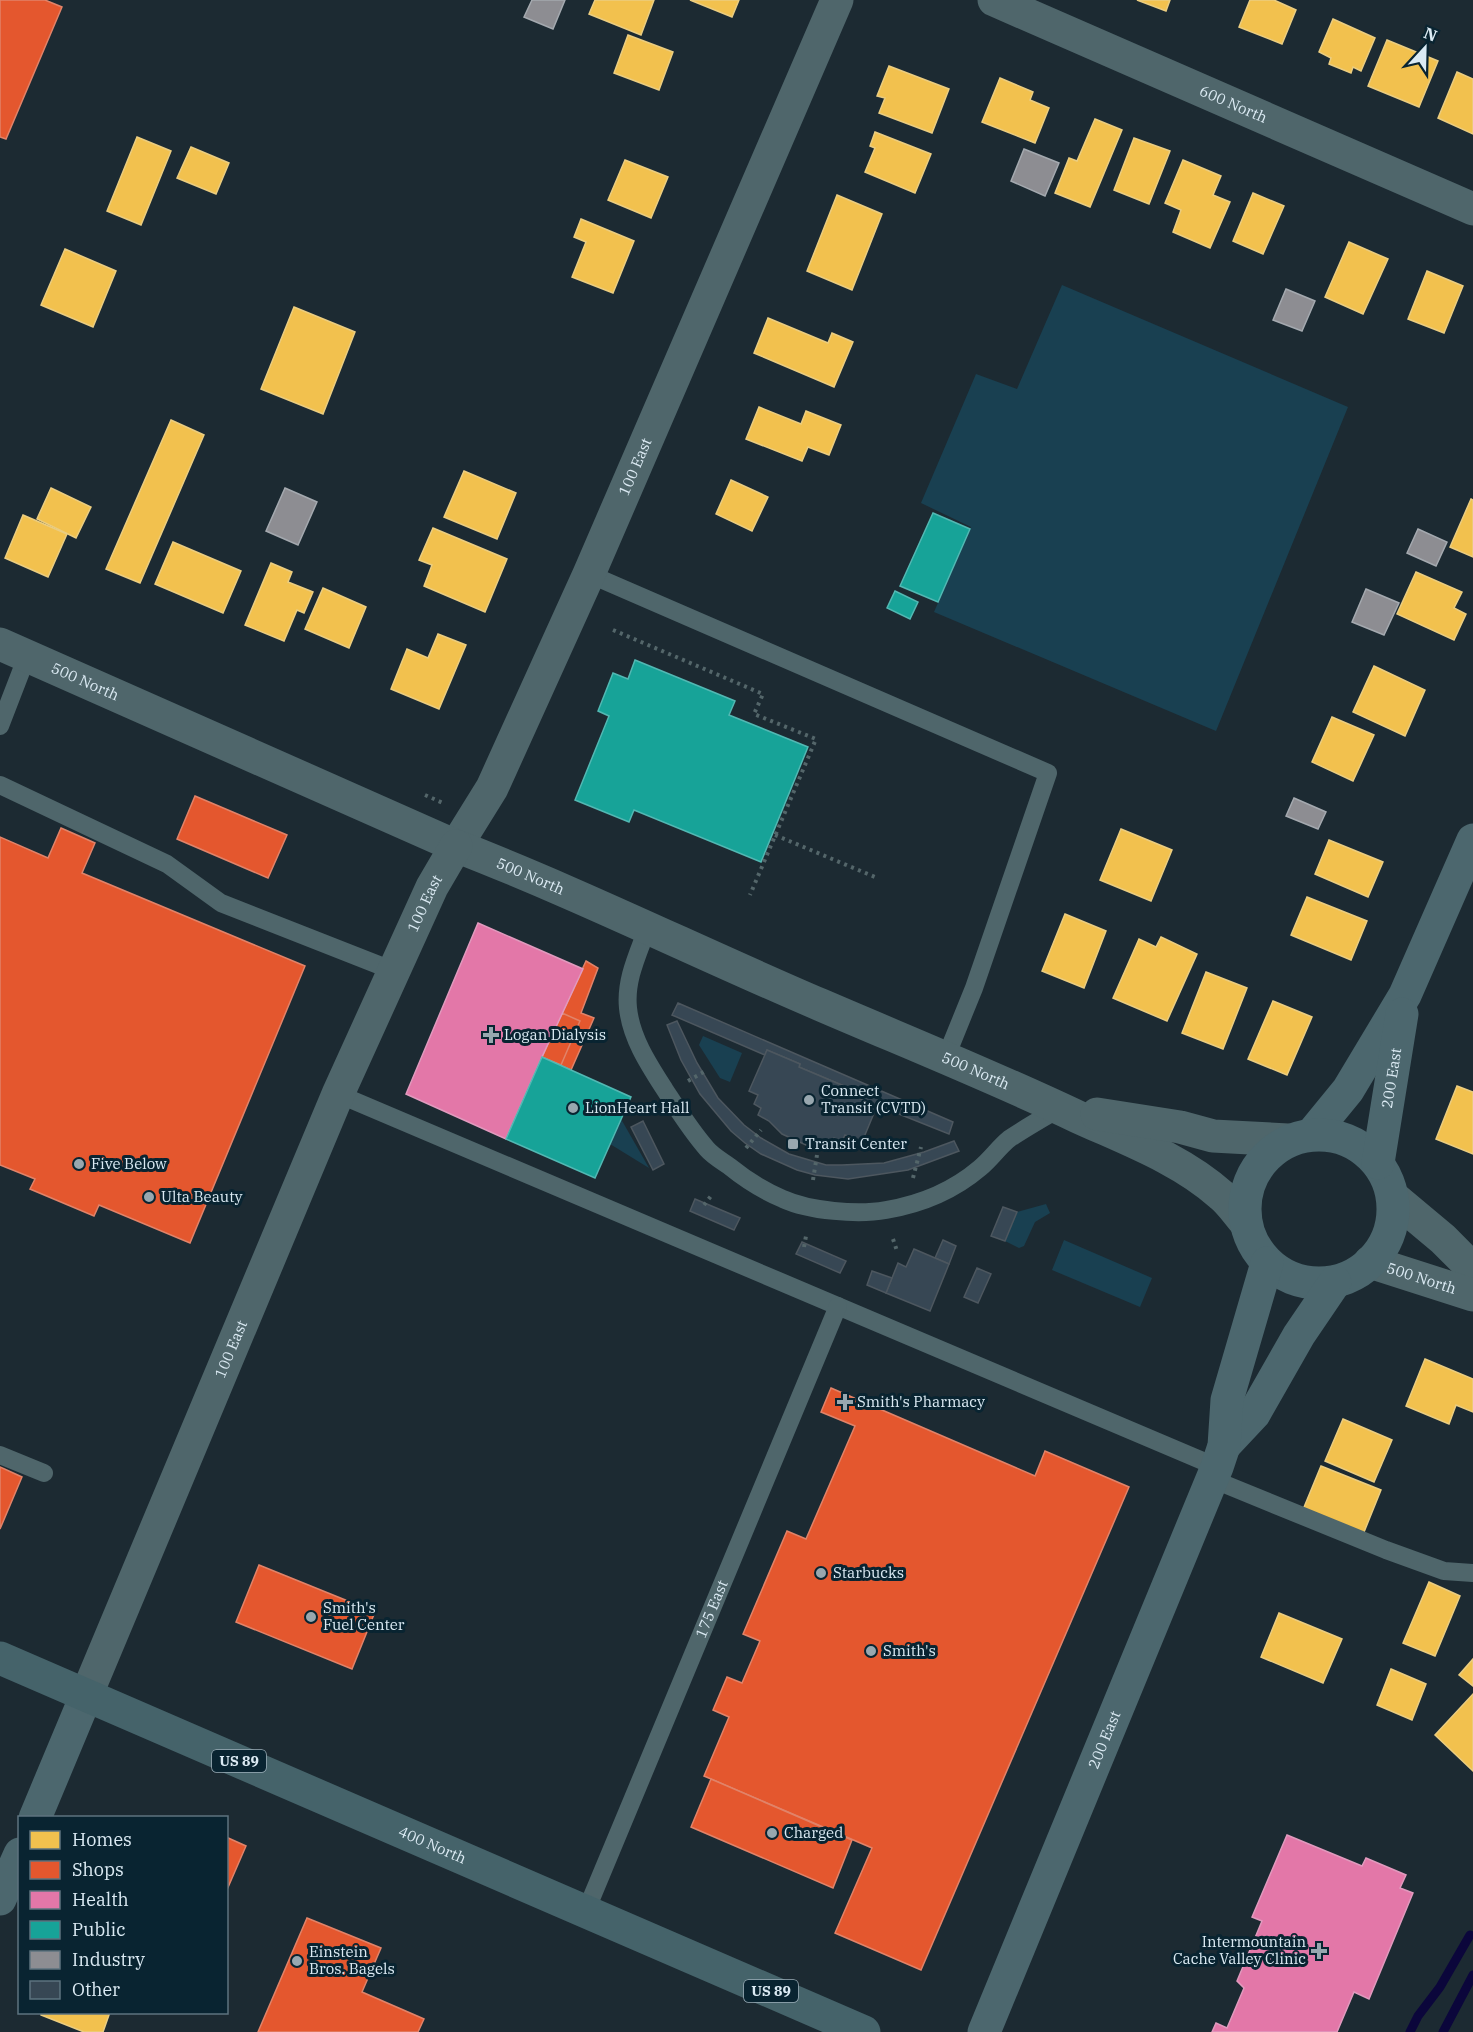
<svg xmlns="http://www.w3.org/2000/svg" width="1473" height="2032" font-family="'IBM Plex Serif',serif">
  <rect width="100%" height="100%" fill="#1c2a32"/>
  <!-- green -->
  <g fill="#194051">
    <polygon points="1062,285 1348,407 1216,731 934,612 971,527 921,503 976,374 1017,389"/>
    <polygon points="703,1036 742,1053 730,1082 720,1078 699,1045"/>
    <polygon points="621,1119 649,1168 610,1144"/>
    <polygon points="1046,1204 1050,1213 1035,1222 1024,1246 1019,1248 1005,1241 1017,1212"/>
    <polygon points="1064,1240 1152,1278 1140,1307 1052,1270"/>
  </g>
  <!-- homes -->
  <g fill="#f2c14e" stroke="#ebcd80" stroke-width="1.5">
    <polygon points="595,0 654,0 641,35 589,14"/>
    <polygon points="690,0 739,0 732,17"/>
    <polygon points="1137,0 1170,0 1166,11"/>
    <polygon points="1250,0 1274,0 1296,10 1282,44 1239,27"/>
    <polygon points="1333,19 1375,38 1361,71 1353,67 1351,73 1329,64 1331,58 1319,52"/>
    <polygon points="628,35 673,52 659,90 614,73"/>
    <polygon points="1387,40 1438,61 1419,107 1368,86"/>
    <polygon points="889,66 949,89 932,133 879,113 885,98 877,96"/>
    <polygon points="1457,72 1473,79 1473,134 1438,118"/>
    <polygon points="1000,78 1033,92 1030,100 1049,108 1035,143 982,122"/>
    <polygon points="1095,119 1122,130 1090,207 1055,193 1069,158 1077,161"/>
    <polygon points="875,132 931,154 915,193 865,172 875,148 870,146"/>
    <polygon points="137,137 171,151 141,225 107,211"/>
    <polygon points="1134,138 1170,151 1149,204 1114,190"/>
    <polygon points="191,147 229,163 216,194 177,178"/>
    <polygon points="625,160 668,177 651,218 608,200"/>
    <polygon points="1183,160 1221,176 1213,195 1230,202 1210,248 1173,232 1181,210 1165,203"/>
    <polygon points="1253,193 1284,206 1263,254 1233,241"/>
    <polygon points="837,195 882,214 852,290 807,271"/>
    <polygon points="581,219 634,241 613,293 572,277 586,242 574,237"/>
    <polygon points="1349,242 1388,259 1363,314 1325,297"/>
    <polygon points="65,249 116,271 93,327 41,305"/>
    <polygon points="1427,271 1463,286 1444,333 1408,319"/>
    <polygon points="294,307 355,332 323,414 261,389"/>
    <polygon points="768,318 828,343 832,333 853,342 834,387 754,353"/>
    <polygon points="759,407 801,424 806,411 841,425 829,455 808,447 802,461 746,439"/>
    <polygon points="171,420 204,435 140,583 106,569"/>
    <polygon points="464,471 516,493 497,539 444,517"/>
    <polygon points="731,480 768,497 752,531 716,514"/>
    <polygon points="51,488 91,507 76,538 37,519"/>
    <polygon points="1471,499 1473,500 1473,557 1450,547"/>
    <polygon points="23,515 67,534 48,577 5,558"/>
    <polygon points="433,528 507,559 485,612 424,586 432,565 419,560"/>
    <polygon points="173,542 241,571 223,613 155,584"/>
    <polygon points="271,563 292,572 288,582 313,592 304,613 297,610 284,641 245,625"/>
    <polygon points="1416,572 1462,592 1454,608 1466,614 1454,640 1397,614"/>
    <polygon points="323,588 366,607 349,648 305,629"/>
    <polygon points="438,634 466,645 439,709 391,689 407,649 428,658"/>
    <polygon points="1374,666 1425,690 1405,736 1353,712"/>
    <polygon points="1332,717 1374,735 1353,781 1312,762"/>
    <polygon points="1121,829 1172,850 1151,901 1100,880"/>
    <polygon points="1329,840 1383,862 1368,897 1315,874"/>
    <polygon points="1307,897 1367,921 1351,960 1291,935"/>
    <polygon points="1065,914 1106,931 1084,988 1042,971"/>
    <polygon points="1161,937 1197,954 1167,1021 1113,998 1139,939 1156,947"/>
    <polygon points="1206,972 1247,988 1223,1049 1182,1033"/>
    <polygon points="1273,1001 1312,1017 1287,1075 1248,1059"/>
    <polygon points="1457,1086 1473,1092 1473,1154 1436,1139"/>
    <polygon points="1425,1359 1473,1379 1473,1412 1456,1405 1449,1424 1406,1406"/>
    <polygon points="1343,1419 1392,1440 1374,1482 1325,1461"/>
    <polygon points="1321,1466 1381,1490 1362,1537 1302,1512"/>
    <polygon points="1429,1582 1460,1596 1435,1656 1403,1643"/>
    <polygon points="1279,1613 1342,1639 1323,1683 1261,1657"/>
    <polygon points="1473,1659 1473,1686 1459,1675"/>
    <polygon points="1391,1669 1426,1684 1412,1720 1377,1705"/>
    <polygon points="1473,1694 1473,1771 1435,1735"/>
    <polygon points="41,2012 110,2012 103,2032 84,2032 41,2015"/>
  </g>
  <!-- shops -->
  <g fill="#e4572e" stroke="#e18369" stroke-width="1.5">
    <polygon points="0,0 45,0 62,7 6,139 0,137"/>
    <polygon points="195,796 287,835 268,878 177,839"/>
    <polygon points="61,828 95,843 82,873 305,966 190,1243 99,1205 94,1216 30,1189 35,1179 0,1165 0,837 48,858"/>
    <polygon points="586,961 598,968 581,1013 594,1018 571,1070 542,1057"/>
    <polygon points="562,1013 580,1021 561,1065 542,1057"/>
    <polygon points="831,1388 1035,1476 1045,1451 1129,1487 921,1970 835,1933 872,1848 704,1776 729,1717 713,1710 727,1677 742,1683 760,1641 743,1634 787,1531 806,1539 855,1426 821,1412"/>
    <polygon points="0,1467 22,1477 0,1529"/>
    <polygon points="259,1565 375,1612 352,1669 236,1622"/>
    <polygon points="711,1779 852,1840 833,1888 691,1827"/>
    <polygon points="226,1837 246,1846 226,1892"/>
    <polygon points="307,1918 381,1948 362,1992 424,2019 418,2032 258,2032"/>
  </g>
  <!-- health -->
  <g fill="#e377a8" stroke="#e19abe" stroke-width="1.5">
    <polygon points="478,923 583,969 542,1057 506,1139 406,1094"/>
    <polygon points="1287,1835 1362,1866 1366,1858 1406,1875 1400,1888 1413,1893 1369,1999 1354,1992 1337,2032 1212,2032 1216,2023 1227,2028 1244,1988 1237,1981 1262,1921 1252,1917"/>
  </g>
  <!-- public -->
  <g fill="#17a398" stroke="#52b8b3" stroke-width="1.5">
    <polygon points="933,513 970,529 938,602 900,586"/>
    <polygon points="895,591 918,602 910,619 887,608"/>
    <polygon points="635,660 735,701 729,715 808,747 761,862 634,810 629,822 575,800 609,716 598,711 613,673 628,679"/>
    <polygon points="542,1057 631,1097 595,1178 506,1139"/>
  </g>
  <!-- industry -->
  <g fill="#8d8d92" stroke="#a4a9af" stroke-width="1.5">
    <polygon points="532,0 565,0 553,29 524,17"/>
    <polygon points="1024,149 1059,163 1045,196 1011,181"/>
    <polygon points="1286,289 1315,301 1302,331 1273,320"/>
    <polygon points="285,488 317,502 298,545 266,531"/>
    <polygon points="1418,529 1447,542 1436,566 1407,553"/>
    <polygon points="1366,589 1399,603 1384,635 1352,622"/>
    <polygon points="1294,798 1326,812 1318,829 1286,816"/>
  </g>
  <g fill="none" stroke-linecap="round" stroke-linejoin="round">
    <!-- stream -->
    <g stroke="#0b063b" stroke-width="9">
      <polyline points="1410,2032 1418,2016 1440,1987 1470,1935"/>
      <polyline points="1443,2032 1473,1975"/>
    </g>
  </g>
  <!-- building -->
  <g fill="#374754" stroke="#4d575f" stroke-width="1.5">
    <polygon points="678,1003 953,1122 949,1134 849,1094 851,1089 799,1067 800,1064 767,1050 765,1055 672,1015"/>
    <polygon points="677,1021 697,1063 718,1098 744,1125 761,1138 789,1154 826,1165 842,1165 884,1163 924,1152 954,1141 959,1151 908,1170 848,1179 815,1175 797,1170 761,1154 745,1143 731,1131 700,1094 681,1060 667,1025"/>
    <polygon points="767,1050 800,1064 799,1067 851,1089 849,1094 877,1106 862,1142 845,1135 842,1141 834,1138 829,1148 819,1144 806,1145 782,1134 769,1121 758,1115 761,1108 754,1104 758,1095 749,1091"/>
    <polygon points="643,1121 664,1164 653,1170 631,1127"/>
    <polygon points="695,1199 740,1218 734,1230 690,1211"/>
    <polygon points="1003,1207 1017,1212 1005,1241 991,1236"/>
    <polygon points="943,1240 956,1246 949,1264 935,1258"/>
    <polygon points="802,1242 846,1261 840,1273 796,1254"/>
    <polygon points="914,1249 949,1264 930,1311 886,1293 898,1263 906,1267"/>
    <polygon points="977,1268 991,1274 978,1303 964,1297"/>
    <polygon points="872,1271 892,1278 886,1293 867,1285"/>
  </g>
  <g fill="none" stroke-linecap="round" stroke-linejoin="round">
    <!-- path -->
    <g stroke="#54666a" stroke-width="4" stroke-dasharray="3 4.5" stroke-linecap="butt">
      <polyline points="613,630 763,694 754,714 816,739 750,895"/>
      <polyline points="425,795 443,803"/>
      <polyline points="775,835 875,877"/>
      <polyline points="688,1081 707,1070"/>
      <polyline points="746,1148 761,1130"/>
      <polyline points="913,1178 921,1147"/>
      <polyline points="813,1180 817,1155"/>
      <polyline points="704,1205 711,1196"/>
      <polyline points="893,1239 897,1251"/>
      <polyline points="804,1247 806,1236"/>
    </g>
    <!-- service -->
    <g stroke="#4f666b" stroke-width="18">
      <polyline points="589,574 1048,773 974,988 946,1057"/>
      <polyline points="0,726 27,656"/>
      <polyline points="0,785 167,864 221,903 394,971"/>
      <path d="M647,929c-9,25 -22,51 -19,79 3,30 21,57 37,82 13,20 26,41 42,59 6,7 15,12 22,17 16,13 35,25 54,33 26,12 75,16 103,11 36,-6 67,-19 94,-42 11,-9 19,-21 29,-29 16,-11 34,-21 51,-31"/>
      <polyline points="338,1094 1217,1467"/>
      <polyline points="0,1455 44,1473"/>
      <polyline points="1212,1479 1386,1550 1444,1571 1473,1573"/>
      <path id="s1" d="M586,1911l252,-605"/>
    </g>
    <!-- minor -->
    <g stroke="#4f666b" stroke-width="33">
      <path id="s2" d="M994,0l479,209"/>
      <path id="s3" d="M456,846l36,-58 97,-214 248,-574"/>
    </g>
    <!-- tertiary -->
    <g stroke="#4f666b" stroke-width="33">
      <path id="s4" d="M0,644l456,202c124,48 243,107 365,159 86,37 173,72 257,112 48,22 103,42 143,78 9,7 16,18 24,27"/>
      <polyline points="1097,1114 1180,1127 1213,1136 1288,1140"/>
      <polyline points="1394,1198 1443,1239 1473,1269"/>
      <path id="s5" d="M1370,1262l103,33"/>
      <path id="s6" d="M86,1696l252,-602 94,-207 24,-41"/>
    </g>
    <!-- secondary -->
    <g stroke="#4c676e" stroke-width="33">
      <polyline points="1312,1134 1348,1090 1405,995 1473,840"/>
      <circle cx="1319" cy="1209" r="74"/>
      <path id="s7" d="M1378,1163l24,-149"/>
      <polyline points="1224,1446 1254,1414 1299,1335 1335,1282"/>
      <polyline points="35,1818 86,1696"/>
      <polyline points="0,1899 20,1854"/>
      <path id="s8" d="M984,2032l233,-565 7,-21 3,-46 40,-137"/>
    </g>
    <!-- primary -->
    <path stroke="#45636a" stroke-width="33" id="s9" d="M0,1658l864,374"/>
  </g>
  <!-- markers -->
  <g fill="#98a7af" stroke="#092431" stroke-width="2">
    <path d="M488 1026h6v6h6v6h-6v6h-6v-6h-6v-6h6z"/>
    <circle cx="809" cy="1100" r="6"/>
    <circle cx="573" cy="1108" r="6"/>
    <rect x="787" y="1138" width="12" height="12" rx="3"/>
    <circle cx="79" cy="1164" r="6"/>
    <circle cx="149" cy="1197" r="6"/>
    <path d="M842 1393h6v6h6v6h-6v6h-6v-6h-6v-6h6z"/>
    <circle cx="821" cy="1573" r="6"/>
    <circle cx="311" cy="1617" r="6"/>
    <circle cx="871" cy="1651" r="6"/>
    <circle cx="772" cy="1833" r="6"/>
    <path d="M1316 1942h6v6h6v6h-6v6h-6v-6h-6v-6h6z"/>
    <circle cx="297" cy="1961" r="6"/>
  </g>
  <g text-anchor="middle" stroke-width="6" stroke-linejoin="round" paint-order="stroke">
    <!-- shield labels -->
    <g fill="#092431" stroke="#9cafb9" stroke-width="1.5">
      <rect x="212" y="1750" width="54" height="22" rx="4.5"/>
      <rect x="744" y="1980" width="54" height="22" rx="4.5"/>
    </g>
    <g font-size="14" font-weight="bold" fill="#dbeaf3">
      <text x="239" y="1766">US 89</text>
      <text x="771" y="1996">US 89</text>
    </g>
    <!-- street labels -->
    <g font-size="15" fill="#dbeaf3" stroke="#092431">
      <text dy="5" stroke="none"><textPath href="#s2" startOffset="261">600 North</textPath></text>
      <text dy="5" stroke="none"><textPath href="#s3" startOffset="420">100 East</textPath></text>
      <text dy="5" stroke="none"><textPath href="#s4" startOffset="93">500 North</textPath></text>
      <text dy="5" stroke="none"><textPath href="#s4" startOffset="579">500 North</textPath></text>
      <text dy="5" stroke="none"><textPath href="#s6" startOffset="862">100 East</textPath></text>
      <text dy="5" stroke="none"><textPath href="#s4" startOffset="1065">500 North</textPath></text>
      <text dy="5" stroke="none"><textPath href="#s7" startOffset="86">200 East</textPath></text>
      <text dy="5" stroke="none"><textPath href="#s5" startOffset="54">500 North</textPath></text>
      <text dy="5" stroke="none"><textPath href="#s6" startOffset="376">100 East</textPath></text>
      <text dy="5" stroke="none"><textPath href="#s1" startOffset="327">175 East</textPath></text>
      <text dy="5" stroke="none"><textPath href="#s8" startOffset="316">200 East</textPath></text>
      <text dy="5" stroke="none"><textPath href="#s9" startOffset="471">400 North</textPath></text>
    </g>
    <!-- poi labels -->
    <g font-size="15" fill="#dbeaf3" stroke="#092431" text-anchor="start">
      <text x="504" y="1040">Logan Dialysis</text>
      <text x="821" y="1096">Connect<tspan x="821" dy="17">Transit (CVTD)</tspan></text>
      <text x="585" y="1113">LionHeart Hall</text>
      <text x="805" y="1149">Transit Center</text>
      <text x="91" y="1169">Five Below</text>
      <text x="161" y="1202">Ulta Beauty</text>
      <text x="857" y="1407">Smith's Pharmacy</text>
      <text x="833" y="1578">Starbucks</text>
      <text x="323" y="1613">Smith's<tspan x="323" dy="17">Fuel Center</tspan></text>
      <text x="883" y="1656">Smith's</text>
      <text x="784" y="1838">Charged</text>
      <text x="1306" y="1947" text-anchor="end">Intermountain<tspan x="1306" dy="17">Cache Valley Clinic</tspan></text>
      <text x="309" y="1957">Einstein<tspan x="309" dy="17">Bros. Bagels</tspan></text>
    </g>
  </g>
  <!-- legend -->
  <rect x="18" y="1816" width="210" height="198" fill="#092431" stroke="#5d737f" stroke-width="1.5"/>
  <rect x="30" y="1831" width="30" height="18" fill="#f2c14e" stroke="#5d737f" stroke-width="1.5"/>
  <text x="72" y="1846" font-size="18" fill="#dbeaf3">Homes</text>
  <rect x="30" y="1861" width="30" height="18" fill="#e4572e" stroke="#5d737f" stroke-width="1.5"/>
  <text x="72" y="1876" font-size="18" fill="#dbeaf3">Shops</text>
  <rect x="30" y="1891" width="30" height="18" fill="#e377a8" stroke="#5d737f" stroke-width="1.5"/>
  <text x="72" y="1906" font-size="18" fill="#dbeaf3">Health</text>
  <rect x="30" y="1921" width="30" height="18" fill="#17a398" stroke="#5d737f" stroke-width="1.5"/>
  <text x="72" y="1936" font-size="18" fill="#dbeaf3">Public</text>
  <rect x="30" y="1951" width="30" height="18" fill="#8d8d92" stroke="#5d737f" stroke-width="1.5"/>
  <text x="72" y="1966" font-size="18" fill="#dbeaf3">Industry</text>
  <rect x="30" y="1981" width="30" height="18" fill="#374754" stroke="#5d737f" stroke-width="1.5"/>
  <text x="72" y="1996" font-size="18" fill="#dbeaf3">Other</text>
  <!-- north arrow -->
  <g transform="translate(1425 48) rotate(22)" stroke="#092431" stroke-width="4.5" paint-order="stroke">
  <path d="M0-4.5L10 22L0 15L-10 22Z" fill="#dbeaf3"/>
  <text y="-9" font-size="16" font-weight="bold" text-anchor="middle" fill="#dbeaf3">N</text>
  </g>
</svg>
